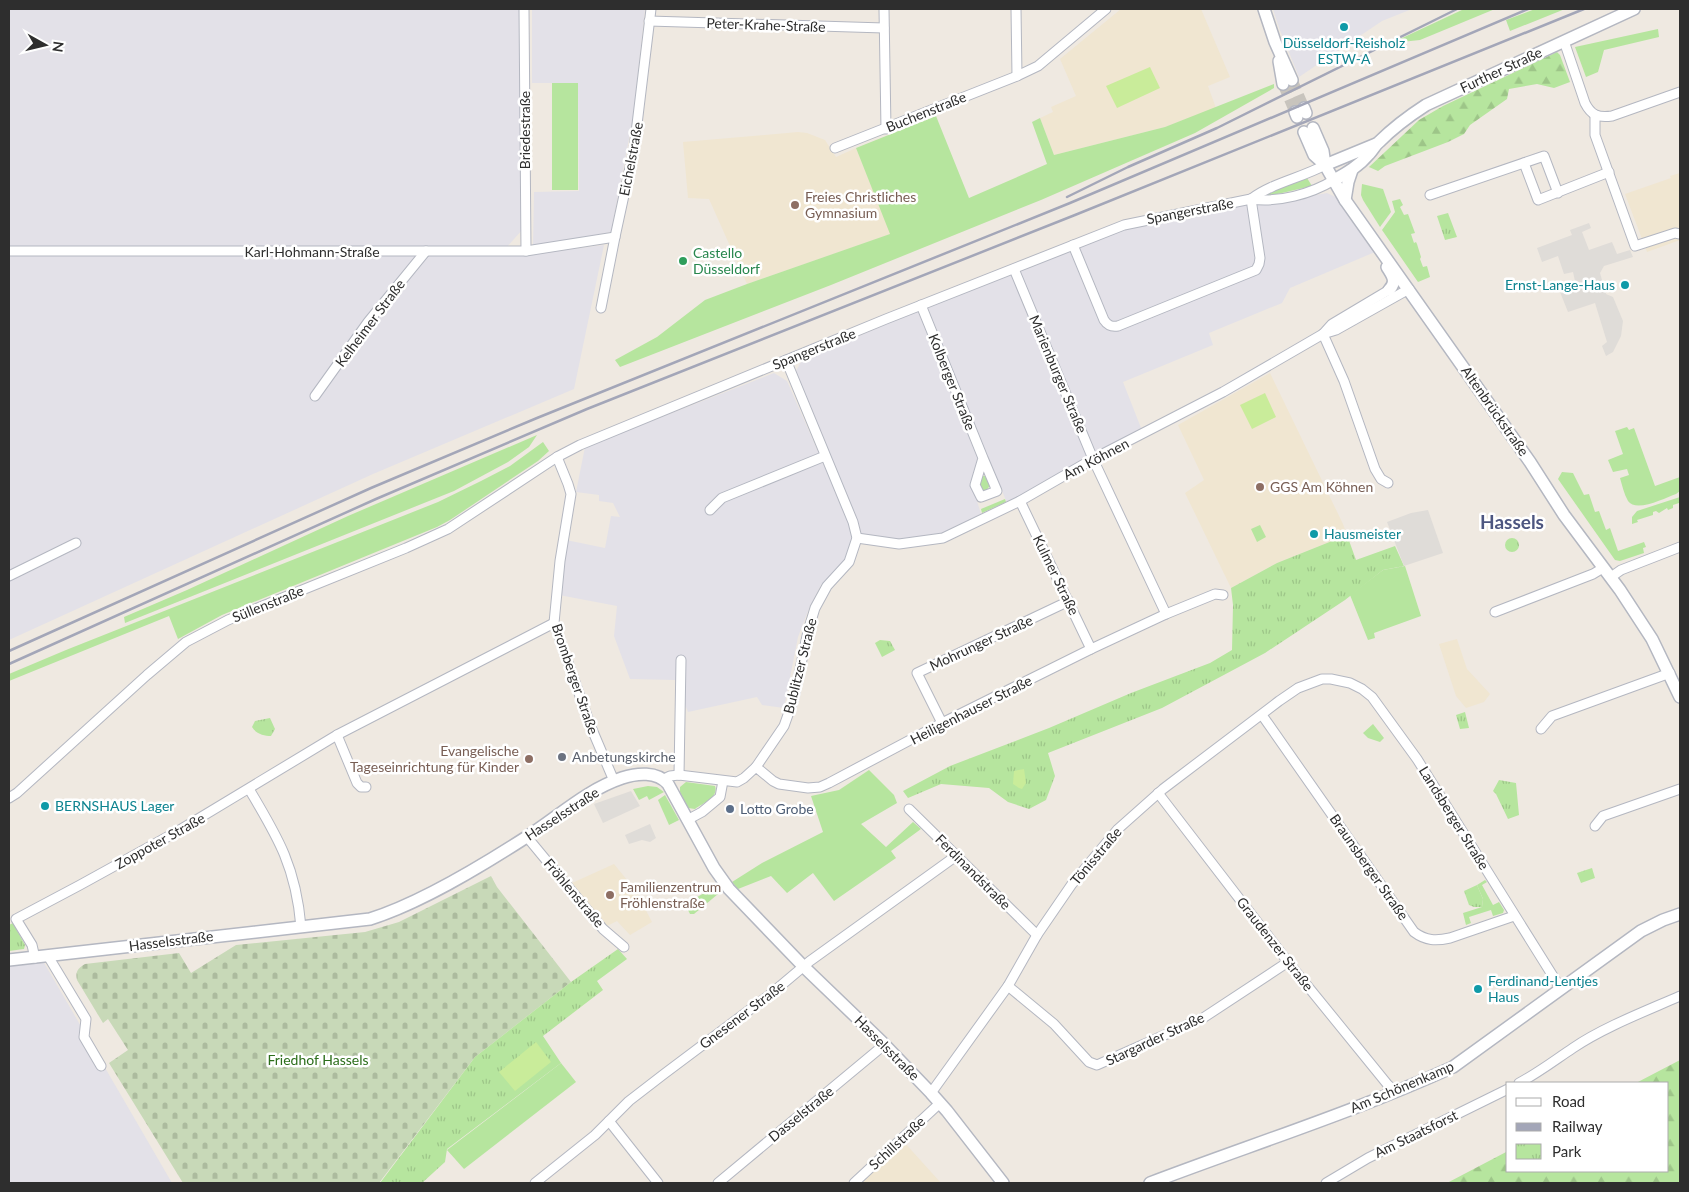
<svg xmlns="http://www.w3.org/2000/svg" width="1689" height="1192" font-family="Lato,sans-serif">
  <defs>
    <pattern id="forest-firs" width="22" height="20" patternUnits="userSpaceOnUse" patternTransform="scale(1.25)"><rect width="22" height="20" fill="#b6e59e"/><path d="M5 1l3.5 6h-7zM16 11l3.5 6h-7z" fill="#9dc588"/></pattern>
    <pattern id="cemetery-stones" width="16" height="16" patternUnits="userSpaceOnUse" patternTransform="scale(1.25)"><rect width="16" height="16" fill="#c8d9b8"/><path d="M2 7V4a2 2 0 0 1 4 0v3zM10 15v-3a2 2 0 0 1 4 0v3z" fill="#acbb9e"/></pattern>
    <pattern id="park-tufts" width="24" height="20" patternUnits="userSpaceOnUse" patternTransform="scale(1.25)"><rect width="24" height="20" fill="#b6e59e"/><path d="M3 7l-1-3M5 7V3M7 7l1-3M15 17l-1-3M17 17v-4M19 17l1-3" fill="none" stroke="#9dc588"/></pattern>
  </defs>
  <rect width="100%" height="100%" fill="#efe9e1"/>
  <!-- industrial -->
  <g fill="#e3e1e8">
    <polygon points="9,9 520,9 523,229 505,249 9,249"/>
    <polygon points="532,9 645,9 633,118 611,232 533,247 534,192 579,191 578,83 532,83"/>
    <polygon points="1273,9 1412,9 1382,21 1299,77 1279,28"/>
    <polygon points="1327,193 1338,198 1375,252 1290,288 1282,303 1209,333 1213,345 1123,382 1143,433 1094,457 1018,271 1126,228 1250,204 1270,204"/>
    <polygon points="604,245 574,389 373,474 9,640 9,255 526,255"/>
    <polygon points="1013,273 1091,458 1007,503 926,308"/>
    <polygon points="918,311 981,463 972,485 982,517 941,536 896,541 860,536 796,371 802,360"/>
    <polygon points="774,373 787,381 856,538 848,563 821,585 810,606 798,637 784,708 762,705 757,697 688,712 675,680 630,679 614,636 617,606 559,595 566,540 605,548 611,516 620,517 613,503 599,501 599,495 576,492 585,447"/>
    <polygon points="43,961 172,1183 9,1183 9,964"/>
  </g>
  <!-- education -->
  <g fill="#f0e6d1">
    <polygon points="1121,9 1201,9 1230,77 1208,86 1216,108 1165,127 1054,155 1040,118 1053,112 1051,107 1076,96 1060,59"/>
    <polygon points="798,132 807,133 825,140 836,157 856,148 891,234 747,284 709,199 688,198 683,142"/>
    <polygon points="1680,173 1680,240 1647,252 1625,194 1671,178 1670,176"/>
    <polygon points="1270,373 1343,524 1347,535 1277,563 1231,588 1185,493 1204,480 1178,425"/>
    <polygon points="1457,639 1467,669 1490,694 1484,702 1466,708 1456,696 1439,644"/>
    <polygon points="614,864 636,891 652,922 630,935 617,921 607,926 572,883"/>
    <polygon points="903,1141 941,1183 860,1183"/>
  </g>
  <!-- grass -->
  <g fill="#b6e59e">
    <polygon points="1464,9 1495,9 1420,40 1401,42 1400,39"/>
    <polygon points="1535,9 1565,9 1510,31 1506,20"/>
    <polygon points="1658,29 1659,37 1604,50 1598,72 1586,77 1575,47"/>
    <rect x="552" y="83" width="26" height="107"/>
    <polygon points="1274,84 1274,88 1195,133 1041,200 831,285 620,367 615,360 657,337 705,300 747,284 890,234 856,148 936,116 969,198 1047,164 1032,122 1040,118 1054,155 1165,127"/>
    <polygon points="1307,178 1312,186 1265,197 1264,193"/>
    <polygon points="1362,184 1383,189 1391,212 1380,227 1363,200 1361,195"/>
    <polygon points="1400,199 1403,205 1400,207 1404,215 1408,214 1415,233 1411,234 1414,243 1416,242 1417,244 1421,257 1420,259 1423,267 1427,266 1430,277 1418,282 1382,230 1395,212 1392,201"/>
    <path d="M1627,427l2,3 5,-2 21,58 25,-9v14l-4,3c-11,4 -40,19 -48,7 -4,-7 -6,-16 -8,-23l9,-3 -2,-6 -14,3 -5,-12 15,-6 -8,-23z"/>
    <polygon points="537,435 529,447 508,462 454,491 125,623 124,617 187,590 348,516"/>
    <polygon points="543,442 549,451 538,461 450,520 437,527 222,615 178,639 169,616 9,681 9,674 66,650 438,502 481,481 510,466"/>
    <polygon points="1562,472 1573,473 1584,495 1589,494 1595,512 1599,511 1606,530 1610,528 1618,551 1644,542 1646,547 1643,548 1644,553 1620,561 1615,560 1558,479"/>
    <polygon points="982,476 985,476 990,485 987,490 982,490 979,485"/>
    <polygon points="1680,497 1680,504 1679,503 1673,505 1673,508 1668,510 1667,508 1659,513 1656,511 1653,512 1653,515 1637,520 1638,522 1632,524 1632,517 1637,511"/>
    <polygon points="1005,499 1006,502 982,513 981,509"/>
    <polygon points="1260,525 1266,537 1257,542 1251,529"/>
    <polygon points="1405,566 1421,616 1374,633 1375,638 1368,640 1350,595 1383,570"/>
    <polygon points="869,770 894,795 897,803 861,824 886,847 913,822 921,829 891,851 896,858 834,901 813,873 787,893 771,876 738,889 732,882 762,863 823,832 811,796 839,790"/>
    <path d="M686,782l29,4c4,11 -12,17 -20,23l-7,-1 -8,-16v-5z"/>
    <polygon points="648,786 657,787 664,792 649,800 647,796 639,800 633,789"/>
    <polygon points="665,795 679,820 669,825 658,800"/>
    <polygon points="1485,880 1487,882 1482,885 1493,905 1499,902 1504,910 1503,913 1493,916 1491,910 1469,917 1471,923 1466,925 1463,913 1482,907 1483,899 1477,885"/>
    <polygon points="713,888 716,888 718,894 694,914 690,914 685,904"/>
    <polygon points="561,1063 576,1082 464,1169 447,1150"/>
  </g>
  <!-- forest -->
  <g fill="url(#forest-firs)">
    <polygon points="1557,52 1560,55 1570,82 1554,88 1537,84 1509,89 1507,99 1470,125 1464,134 1448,142 1385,166 1378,171 1369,167 1419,120 1443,106"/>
    <polygon points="1680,1060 1680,1183 1447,1183 1508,1151 1508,1171 1668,1171 1668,1083 1636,1083"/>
  </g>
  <!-- cemetery -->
  <path fill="url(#cemetery-stones)" d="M491,876l6,11 74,95 -96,75 -96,126h-196l-74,-120 19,-13 -20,-31 -5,4 -26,-43c-2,-8 1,-12 8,-16l94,-11 12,20 45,-28 129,-13 34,-10z"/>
  <!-- park -->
  <g fill="url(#park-tufts)">
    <polygon points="1448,213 1457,237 1445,240 1437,216"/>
    <polygon points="1347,535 1356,560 1395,546 1404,566 1383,570 1345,600 1265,653 1162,708 1048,753 1055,776 1046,800 1029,809 1008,802 989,788 941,784 908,798 903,791 950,766 1049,728 1131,693 1210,663 1232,650 1233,605 1231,588 1277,563"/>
    <circle cx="1512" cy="545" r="7"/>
    <polygon points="880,640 890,641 895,650 882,657 875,643"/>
    <polygon points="1465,712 1469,728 1460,729 1456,715"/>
    <path d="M270,718l5,11 -4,7c-7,0 -15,-2 -19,-9l3,-6z"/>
    <polygon points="1373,724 1384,738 1380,742 1368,738 1363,733"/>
    <polygon points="1499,780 1516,783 1519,815 1508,819 1496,794 1493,791"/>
    <polygon points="1592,868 1595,878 1581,883 1577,873"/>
    <polygon points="1477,885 1483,899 1482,907 1474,907 1469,905 1464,891"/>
    <polygon points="13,923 25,945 24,949 9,951 9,925"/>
    <polygon points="618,949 627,959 597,981 603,990 543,1036 561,1063 447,1149 445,1162 422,1183 380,1183 475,1057 571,982"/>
  </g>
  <!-- pitch -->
  <g fill="#c9ec9a">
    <polygon points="1150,67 1160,88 1117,108 1106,86"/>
    <polygon points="1265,393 1276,417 1252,429 1240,405"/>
    <polygon points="1024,769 1026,783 1022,789 1019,788 1013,784 1014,771"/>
    <polygon points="536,1042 551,1062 515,1091 499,1072"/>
  </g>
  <!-- plaza -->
  <g fill="#dfdcd8">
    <polygon points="1589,223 1591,228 1582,232 1589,250 1612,242 1617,254 1630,250 1633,257 1604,266 1600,273 1606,294 1613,297 1623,321 1621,336 1613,352 1606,356 1602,346 1607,342 1595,303 1568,312 1558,287 1575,281 1573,272 1564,274 1558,256 1542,262 1537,248 1572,235 1570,230"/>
    <polygon points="1428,510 1443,553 1404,566 1387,522 1411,513"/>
    <polygon points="631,791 640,806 603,823 594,804"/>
    <polygon points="650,824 656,838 650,842 642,840 629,844 625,835"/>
  </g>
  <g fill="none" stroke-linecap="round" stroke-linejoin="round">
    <!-- secondary-tunnel -->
    <g stroke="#c8c4bd" stroke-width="11" stroke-dasharray="11 5.5" stroke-linecap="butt">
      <polyline points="1292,80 1304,108"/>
      <polyline points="1283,84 1295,112"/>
    </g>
    <defs>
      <g id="street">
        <polyline points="524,9 526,251"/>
        <polyline points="884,9 886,129"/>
        <polyline points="1016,9 1017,76"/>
        <polyline points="649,21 884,28"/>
        <path d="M1564,41l21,62c6,12 13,15 27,13l68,-24"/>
        <polyline points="1595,115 1595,135 1635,246 1675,233 1680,234"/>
        <polyline points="835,148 1017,76 1038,66 1106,9"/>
        <polyline points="1524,163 1538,200 1609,172"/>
        <polyline points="1430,195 1544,156 1558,193"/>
        <path d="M1251,199c21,-16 50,-21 74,-34"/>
        <path d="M1073,245l31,75c4,6 8,7 14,6l138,-56 3,-6 1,-6 -9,-59"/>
        <polyline points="9,251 526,251 615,237"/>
        <polyline points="1014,269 1093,459 1166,614"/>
        <polyline points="921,305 983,458 975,485 981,497 997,491 983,458"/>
        <polyline points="601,308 615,237 634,149 651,9"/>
        <polyline points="1323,334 1344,381 1375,469 1381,479 1388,483"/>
        <polyline points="1323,334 1332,324 1389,290"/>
        <polyline points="315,396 368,322 426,251"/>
        <polyline points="557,457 568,484 571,494 560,561 554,623 591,727 614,781"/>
        <polyline points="1020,501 1091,649"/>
        <polyline points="710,510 722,498 825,456"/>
        <polyline points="857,538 899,544 943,538 1020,501 1093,459 1223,392 1323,334 1336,330 1409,289"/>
        <polyline points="9,576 76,543"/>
        <polyline points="1611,577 1621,570 1680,547"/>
        <polyline points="1495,612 1593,574 1603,568"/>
        <path d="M1262,715l152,217c12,9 22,9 36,6l64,-22"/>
        <polyline points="942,723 917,673 1069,601"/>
        <polyline points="1541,729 1552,716 1670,673"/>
        <polyline points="337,735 357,783 361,787 366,787"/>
        <polyline points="756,767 784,726 794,698 808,631 815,608 827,586 849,562 857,538 853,522 786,360"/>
        <polyline points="679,775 681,660"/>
        <polyline points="664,779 670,776 679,775 737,782 744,778 756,767 773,781 779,784 808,788 820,787 829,783 942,723 1091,649 1166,614 1215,594 1223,595"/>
        <path d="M249,789c30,50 47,79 52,138"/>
        <polyline points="1158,793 1288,962 1388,1085 1395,1091"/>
        <path d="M9,798l8,-5 130,-118 39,-33 42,-22 178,-72 42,-19 109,-72 23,-12 306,-126 238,-94 127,-26c27,4 60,-5 83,-19"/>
        <polyline points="909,809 1037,935"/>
        <polyline points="687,820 702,812 720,797 723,781"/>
        <polyline points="1595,826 1603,816 1680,789"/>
        <polyline points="527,837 603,929 624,947"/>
        <polyline points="48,956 86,1019 84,1037 101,1066"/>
        <polyline points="35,958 32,945 16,919 80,885 178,831 337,735 554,623"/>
        <polyline points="1008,986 1054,1024 1089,1062 1097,1065 1203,1018 1288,962"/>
        <path d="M1519,1083c19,-10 36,-23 54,-35 31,-21 73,-37 107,-52"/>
        <polyline points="931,1093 1008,986 1037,935 1072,884 1118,829 1163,789 1279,701 1298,688 1322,679 1331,679 1350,683 1362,689 1372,697 1417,759 1561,989"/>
        <polyline points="609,1121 658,1183"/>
        <polyline points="535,1183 595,1135 629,1101 664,1074 772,993 810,961 956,856"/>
        <polyline points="718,1183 884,1045"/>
        <polyline points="854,1183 940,1103"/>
        <polyline points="1326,1183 1368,1158 1508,1089"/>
      </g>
      <g id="secondary">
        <polyline points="1264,9 1275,42 1292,80"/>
        <polyline points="1279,61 1283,84"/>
        <polyline points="1304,108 1306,113"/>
        <polyline points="1295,112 1297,117"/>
        <polyline points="1313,128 1323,151 1325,165"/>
        <polyline points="1304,132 1314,155 1325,165 1345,200 1530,462 1564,515 1620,590 1652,639 1680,697"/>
        <polyline points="1325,165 1376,144"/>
        <path d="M1334,180c13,-7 25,-14 35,-26 4,-4 6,-9 10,-12 14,-14 30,-26 47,-37l208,-96"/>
        <polyline points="1345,200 1348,182 1352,170"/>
        <path d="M1387,267c6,9 10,15 2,23"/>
        <path d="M9,960l361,-41c51,-16 110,-52 155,-81 32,-20 61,-48 97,-60 15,-5 35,-7 46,6l46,84 15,21 75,78 78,75 49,51 16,18 56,72"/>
        <path d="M1150,1183c100,-38 204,-71 303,-116l188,-136 22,-11 17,-6"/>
      </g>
    </defs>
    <!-- street casing -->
    <use href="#street" stroke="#b4b7c1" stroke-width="11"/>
    <!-- secondary casing -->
    <use href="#secondary" stroke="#b4b7c1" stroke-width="14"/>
    <!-- street -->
    <use href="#street" stroke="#fff" stroke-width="9"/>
    <!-- secondary -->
    <use href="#secondary" stroke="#fff" stroke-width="11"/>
    <!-- rail -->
    <g stroke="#a3a6b8" stroke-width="2.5">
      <polyline points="1067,197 1128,167 1217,128 1457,9"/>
      <polyline points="9,651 371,488 537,418 1070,203 1528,9"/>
      <polyline points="9,664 376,499 587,409 1075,215 1584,9"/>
    </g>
  </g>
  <!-- markers -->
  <g fill="#0f9aa8" stroke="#fff" stroke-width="2">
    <circle cx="1344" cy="27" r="5"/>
    <circle cx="1625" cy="285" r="5"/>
    <circle cx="1314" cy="534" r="5"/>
    <circle cx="45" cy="806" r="5"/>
    <circle cx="1478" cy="989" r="5"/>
  </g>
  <g fill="#8d6e63" stroke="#fff" stroke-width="2">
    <circle cx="795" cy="205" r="5"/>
    <circle cx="1260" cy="487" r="5"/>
    <circle cx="529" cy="759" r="5"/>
    <circle cx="610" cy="895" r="5"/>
  </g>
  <circle fill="#2e9e5b" stroke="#fff" stroke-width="2" cx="683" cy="261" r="5"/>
  <circle fill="#6b7280" stroke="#fff" stroke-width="2" cx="562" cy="757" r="5"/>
  <circle fill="#5c6f8a" stroke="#fff" stroke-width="2" cx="730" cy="809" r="5"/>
  <g text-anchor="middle" stroke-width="5" stroke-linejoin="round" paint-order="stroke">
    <!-- street labels -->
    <g font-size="14" fill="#2e2e2e" stroke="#fff">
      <text transform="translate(766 25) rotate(2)" y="5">Peter-Krahe-Straße</text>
      <text transform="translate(1501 70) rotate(-25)" y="5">Further Straße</text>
      <text transform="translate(926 112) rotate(-22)" y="5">Buchenstraße</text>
      <text transform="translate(525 130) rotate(-90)" y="5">Briedestraße</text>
      <text transform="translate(631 159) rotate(-79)" y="5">Eichelstraße</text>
      <text transform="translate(1190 211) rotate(-11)" y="5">Spangerstraße</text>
      <text x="312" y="257">Karl-Hohmann-Straße</text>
      <text transform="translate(370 323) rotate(-53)" y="5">Kelheimer Straße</text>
      <text transform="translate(814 349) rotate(-22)" y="5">Spangerstraße</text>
      <text transform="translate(1058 374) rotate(67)" y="5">Marienburger Straße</text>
      <text transform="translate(952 382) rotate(68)" y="5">Kolberger Straße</text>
      <text transform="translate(1495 411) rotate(55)" y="5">Altenbrückstraße</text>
      <text transform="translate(1096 459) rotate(-28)" y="5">Am Köhnen</text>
      <text transform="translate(1056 575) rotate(64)" y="5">Kulmer Straße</text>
      <text transform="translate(268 604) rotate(-22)" y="5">Süllenstraße</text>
      <text transform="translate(981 643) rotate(-25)" y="5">Mohrunger Straße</text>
      <text transform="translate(800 666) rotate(-76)" y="5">Bublitzer Straße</text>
      <text transform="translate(575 679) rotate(71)" y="5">Bromberger Straße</text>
      <text transform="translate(971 710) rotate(-27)" y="5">Heiligenhauser Straße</text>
      <text transform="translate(562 814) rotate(-33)" y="5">Hasselsstraße</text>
      <text transform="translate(1454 818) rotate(58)" y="5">Landsberger Straße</text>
      <text transform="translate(160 841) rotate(-29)" y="5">Zoppoter Straße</text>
      <text transform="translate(1096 856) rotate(-50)" y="5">Tönisstraße</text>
      <text transform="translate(1369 867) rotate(55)" y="5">Braunsberger Straße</text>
      <text transform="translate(973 872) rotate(45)" y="5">Ferdinandstraße</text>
      <text transform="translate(574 893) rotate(50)" y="5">Fröhlenstraße</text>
      <text transform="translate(171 941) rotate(-7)" y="5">Hasselsstraße</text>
      <text transform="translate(1275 944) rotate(52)" y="5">Graudenzer Straße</text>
      <text transform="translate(742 1015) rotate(-37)" y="5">Gnesener Straße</text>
      <text transform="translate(1155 1039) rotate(-25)" y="5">Stargarder Straße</text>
      <text transform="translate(887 1048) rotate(45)" y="5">Hasselsstraße</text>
      <text transform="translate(1402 1087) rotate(-23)" y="5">Am Schönenkamp</text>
      <text transform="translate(801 1114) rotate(-39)" y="5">Dasselstraße</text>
      <text transform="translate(1416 1134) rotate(-26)" y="5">Am Staatsforst</text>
      <text transform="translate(897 1143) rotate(-43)" y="5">Schillstraße</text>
    </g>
    <!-- culture labels -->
    <g font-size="14" fill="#0d838f" stroke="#fff" text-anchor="start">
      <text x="1344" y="48" text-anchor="middle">Düsseldorf-Reisholz<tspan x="1344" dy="16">ESTW-A</tspan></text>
      <text x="1615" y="290" text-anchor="end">Ernst-Lange-Haus</text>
      <text x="1324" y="539">Hausmeister</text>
      <text x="55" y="811">BERNSHAUS Lager</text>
      <text x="1488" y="986">Ferdinand-Lentjes<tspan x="1488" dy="16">Haus</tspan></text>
    </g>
    <!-- education labels -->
    <g font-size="14" fill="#785e54" stroke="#fff" text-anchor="start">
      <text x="805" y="202">Freies Christliches<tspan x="805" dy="16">Gymnasium</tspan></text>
      <text x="1270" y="492">GGS Am Köhnen</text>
      <text x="519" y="756" text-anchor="end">Evangelische<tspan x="519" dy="16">Tageseinrichtung für Kinder</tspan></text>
      <text x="620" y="892">Familienzentrum<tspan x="620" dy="16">Fröhlenstraße</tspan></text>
    </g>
    <!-- leisure labels -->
    <g font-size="14" fill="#27864d" stroke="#fff" text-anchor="start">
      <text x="693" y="258">Castello<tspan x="693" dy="16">Düsseldorf</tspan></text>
    </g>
    <!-- worship labels -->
    <g font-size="14" fill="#5b616d" stroke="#fff" text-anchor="start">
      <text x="572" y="762">Anbetungskirche</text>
    </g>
    <!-- service labels -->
    <g font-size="14" fill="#4e5e75" stroke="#fff" text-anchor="start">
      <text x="740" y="814">Lotto Grobe</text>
    </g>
    <!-- park labels -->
    <g font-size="14" fill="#2c6e1b" stroke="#fff">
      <text x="318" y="1065">Friedhof Hassels</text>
    </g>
    <!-- district labels -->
    <g font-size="19" font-weight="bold" fill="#4d5680" stroke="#fff">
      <text x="1512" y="529">Hassels</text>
    </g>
  </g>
  <!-- border -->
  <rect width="1689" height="1192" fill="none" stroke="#2e2e2e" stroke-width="20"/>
  <!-- legend -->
  <rect x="1506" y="1082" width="162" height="90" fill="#ffffff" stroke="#ababab"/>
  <rect x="1516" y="1098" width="25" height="8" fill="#ffffff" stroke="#ababab"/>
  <text x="1552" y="1107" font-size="15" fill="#2e2e2e">Road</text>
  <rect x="1516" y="1123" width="25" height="8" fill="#a3a6b8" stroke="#ababab"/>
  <text x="1552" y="1132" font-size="15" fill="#2e2e2e">Railway</text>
  <rect x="1516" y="1144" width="25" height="15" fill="url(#park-tufts)" stroke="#ababab"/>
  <text x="1552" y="1157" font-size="15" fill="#2e2e2e">Park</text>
  <!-- north arrow -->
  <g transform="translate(45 45) rotate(98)" stroke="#ffffff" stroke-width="4" paint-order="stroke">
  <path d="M0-4L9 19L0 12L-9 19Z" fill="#2e2e2e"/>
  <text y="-8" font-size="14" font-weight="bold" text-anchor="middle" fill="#2e2e2e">N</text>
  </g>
</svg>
